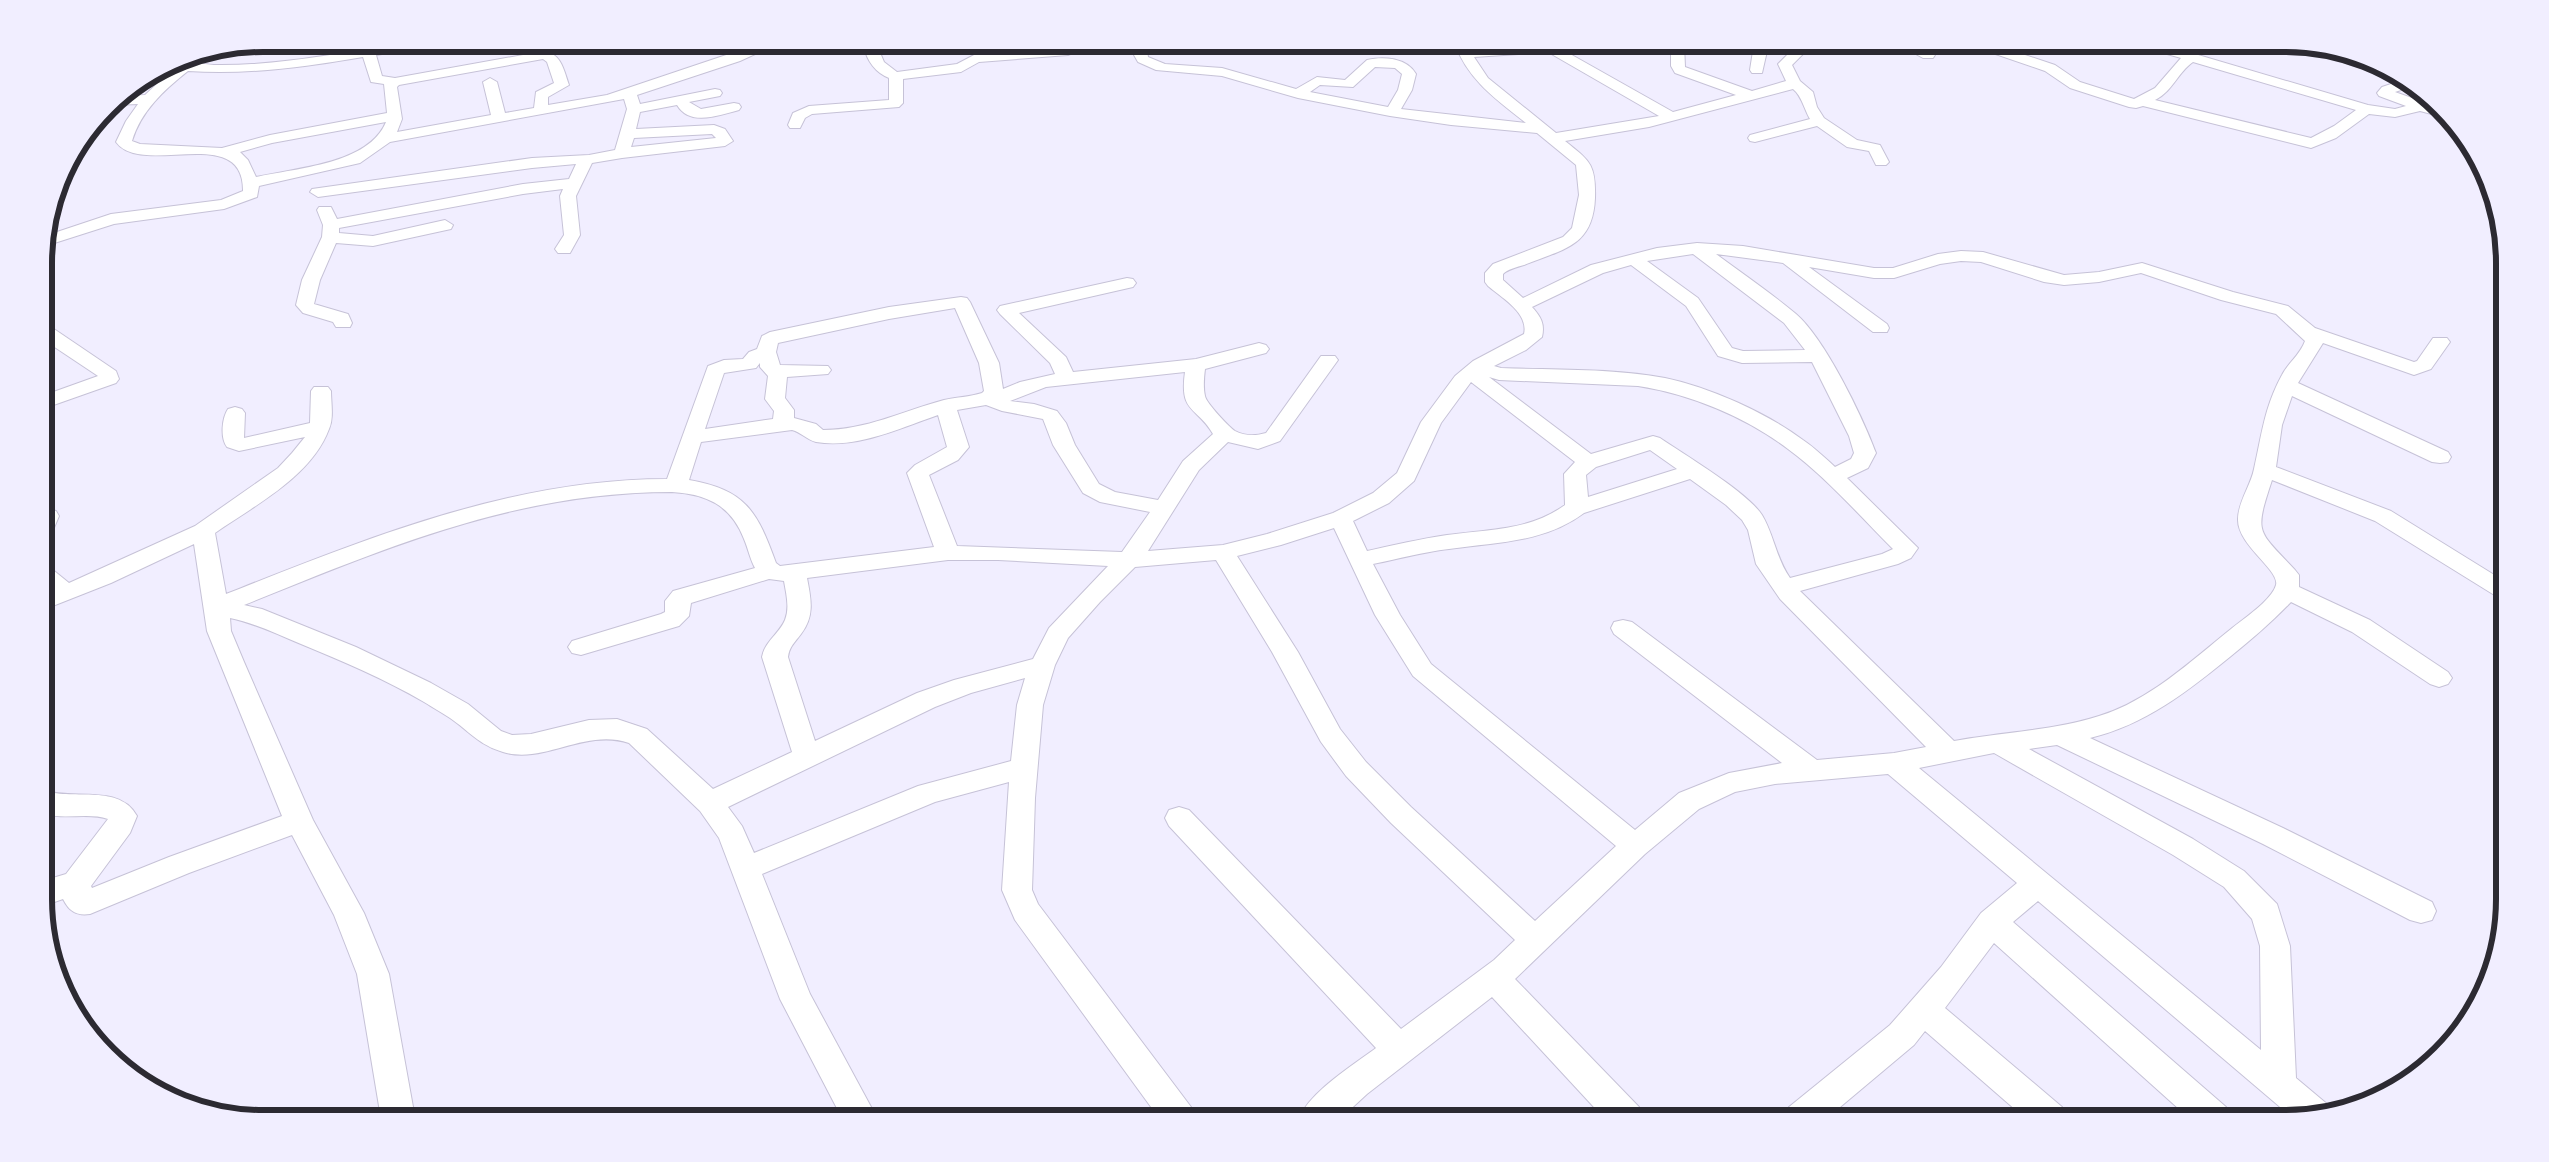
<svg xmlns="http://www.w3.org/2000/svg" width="2549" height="1162" font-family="'Exo 2',sans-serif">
  <rect width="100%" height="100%" fill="#f1eeff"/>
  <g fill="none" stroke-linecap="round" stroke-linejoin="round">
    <defs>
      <g id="minor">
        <path d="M396,44h29l-7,4 -42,7 6,21 13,2 150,-27c17,4 19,20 24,34l-21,12v8l59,-10 152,-51h18l-37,17 -103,34 3,9 75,-15 5,1 2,3 -2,3 -31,6 12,7 33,-6 5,1 2,3 -2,3c-20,5 -49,17 -62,-5l-37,7 -4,17 78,-4 11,4 8,12 -8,5 -103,12 -30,5 -16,33 4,39 -10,18h-12l-3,-4 9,-14 -4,-39 3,-7 -40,5 -184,34v5l34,3 72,-16 8,5 -2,4 -78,17 -37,-3 -16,37 -6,24 34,10 4,9 -2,4h-14l-3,-5 -30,-9 -7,-8 6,-25 20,-43 1,-12 -6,-15 2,-3h12l6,12 186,-35 46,-5 7,-15 -44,4 -214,29 -8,-5 2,-3 220,-31 57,-3 26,-5 12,-41 -3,-10 -234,43 -30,21 -101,23 -2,11 -33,12 -110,15 -69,22 3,-11 63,-21 110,-14 22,-9c1,-69 -102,-13 -127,-49l10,-21 12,-17 -24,1 8,-9 23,-1 27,-25 -6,-1c15,-10 31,-5 48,-4 61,1 122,-11 182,-21zM363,57l8,25 13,2 3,29 -117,22 -48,13 -82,-4 -8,-3c9,-30 32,-51 56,-70 59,4 117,-4 175,-14zM543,59l4,3 7,21 -18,9 -2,16 -29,5 -8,-31 -7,-4 -7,4 8,33 -94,17 5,-13 -5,-32 2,-2zM386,122c-17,42 -89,46 -130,55l-8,-17 -8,-8 32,-9zM712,134l4,4 -85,9 3,-9z"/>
        <path d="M867,44h13l-2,4 6,14 13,10 60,-8 19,-10 90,-7 4,-1 -1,-2h12l3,4 -16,7 -89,7 -18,10 -58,7v24l-4,4 -87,7 -7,4 -5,10h-10l-2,-3 5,-12 16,-7 80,-6v-22c-13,-5 -22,-17 -25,-31z"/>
        <path d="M1134,44h12l2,13 17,7 57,4 74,21 21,-12 28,3 22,-20c17,-4 40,-2 49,14l-4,16 -11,19 125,14c-29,-23 -58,-43 -71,-79h12l3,5 114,-5 -1,3 -20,3 110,62 63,-17 -61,-22 -4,-7v-22h13l1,23 67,24 34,-10 -8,-17 12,-12 -2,-8h12l4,9 -12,12 8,16 13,11 4,15 7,11 33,22 23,5 9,17 -3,3h-10l-7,-14 -22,-4 -30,-21 -62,16 -5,-1 -2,-3 2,-3 60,-16c-6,-10 -8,-23 -17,-30l-144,38 -84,14c25,20 31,23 30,57 -2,49 -32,51 -71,67 -7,2 -16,4 -21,9v6l20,18 68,-33 66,-17 40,-5 46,3 131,22h19l45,-14 23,-3 22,1 81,23 35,-3 43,-9 91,29 55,14 27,22 99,34 3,-1 16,-23h14l3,4 -19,27 -17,6 -91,-32 -25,40 150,69 3,5 -3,5 -8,1 -8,-1 -140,-66 -10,29 -6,42 115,44 113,70v18l-8,-3 -121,-75 -103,-41c-18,55 -15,49 23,90l4,5v12l71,33 78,52 4,6 -4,6 -9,3 -9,-3 -78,-52 -61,-30c-19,20 -39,37 -60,54 -43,35 -86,69 -141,82l193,90 149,74 4,9 -4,9 -11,3 -11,-3 -147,-76 -206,-99 -28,4 164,90 51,32 33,33 13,42 6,132 31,26 4,8 -38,6 -255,-217 -25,21 213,185 5,11h-42l-195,-175 -49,65 117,99 5,11h-42l-100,-87 -11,14 -87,73h-43l5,-11 101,-82 51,-58 40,-54 36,-30 -129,-109 -113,10 -40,8 -36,17 -54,45 -130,125 124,128 5,11h-40l-112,-121 -125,97 -26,24h-42c12,-27 53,-52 77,-70l-207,-222 -4,-8 4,-8 10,-3 10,3 212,219 93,-69 21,-20 -124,-117 -45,-47 -25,-34 -49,-90 -56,-92 -81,7 -35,35 -32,36 -13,27 -12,40 -8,93 -3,92 6,14 153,203 5,11h-37l-144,-198 -13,-30 7,-108 -74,20 -173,72 48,120 67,124h-35l-62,-119 -61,-161 -19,-27 -71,-68c-44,-15 -86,22 -126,9 -24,-7 -34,-21 -53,-34 -9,-6 -18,-11 -26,-16 -39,-23 -82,-41 -123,-58 -24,-10 -47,-21 -71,-26l1,13 13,31 69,158 51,93 25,61 26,144h-34l-24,-144 -23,-59 -42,-80 -103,38 -99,41c-14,2 -21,-3 -27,-15l-17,6v-25l20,-6 42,-55c-19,-7 -43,1 -63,-5v-23c29,9 75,-7 92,25l-7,17 -39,53 1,2 77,-31 113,-41 -75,-185 -13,-87 -83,39 -66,26v-17l4,-1 -4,-3v-21l8,3 16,13 126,-57 83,-58 14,-15 13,-16 -66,14 -12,-4c-7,-9 -5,-29 1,-38l7,-2 7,2 3,4 -1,25 66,-15 1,-32 3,-4h14l3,4c0,12 3,27 -2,38 -18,48 -74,76 -114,104l11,61c142,-56 286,-115 441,-115l41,-113 16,-6 19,-1 6,-7 8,-3 5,-13 8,-4 119,-25 72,-10 6,1 3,4 29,61 4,26 17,-7 35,-8 -5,-11 -50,-49 -3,-4 3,-4 127,-28 6,1 3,4 -3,4 -114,26 47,44 7,15 123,-13 63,-16 7,2 3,4 -3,4 -61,16c-1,8 -2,18 0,27 1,7 25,32 30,35 9,5 21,5 31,2l55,-77h14l3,4 -58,81 -22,8 -30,-7 -29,28 -51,81 75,-6 44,-11 66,-21 40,-20 24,-20 24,-51 34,-46 18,-15 51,-27c5,-21 -22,-36 -36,-48l-3,-4v-9l8,-9 70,-27 9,-9 7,-33 -3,-30 -39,-32 -86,-8 -61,-9 -92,-18 -76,-22 -66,-6 -18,-8 -4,-7zM1548,52l111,64 -103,17 -68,-55 -14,-21zM1375,67l20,1 7,6 -4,16 -10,17 -78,-15 10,-7 33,2zM1693,254l91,69 21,27 -62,1 -11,-3 -34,-50 -51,-37zM1716,254l67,9 90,69h14l2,-4 -2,-4 -78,-57 65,11h20l46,-14 21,-3 20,1 63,20 20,3 35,-3 42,-9 80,27 55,14 29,27c-5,14 -17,22 -23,34 -18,33 -20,59 -28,94 -3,16 -16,33 -16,50 -1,26 42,51 38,66 -4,15 -33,34 -45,44 -40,32 -82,72 -132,87 -47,15 -97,16 -145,25l-154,-150 98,-27 13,-6 7,-10 -71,-70 21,-10 8,-15c-14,-37 -51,-114 -80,-139 -25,-21 -53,-40 -80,-60zM1631,265l55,41 32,50 24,7 70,-1 37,74 5,17 -3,6 -16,8c-10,-9 -20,-19 -32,-27 -36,-27 -94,-53 -138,-62 -52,-10 -111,-8 -164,-10l-7,-2 32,-16 16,-13c3,-13 -1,-20 -10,-30l71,-34zM955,308l24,55 5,28 -2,2c-12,4 -26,4 -38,7 -41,11 -78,30 -121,30l-7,-6 -22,-6v-8l-9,-12 2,-21 41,-3 3,-4 -3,-4 -48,-1 -4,-13 2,-9 111,-24zM760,363v4l8,9 -3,23 9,12 -1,8 -68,10 19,-56 32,-5zM1185,372c-6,42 12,34 28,62l-30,27 -25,39 -43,-8 -16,-8 -24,-39 -9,-22 -9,-12 -23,-7 -24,-3 36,-14zM1489,377l10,3 139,6c52,8 108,31 150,63 38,28 71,66 105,100l-11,5 -92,24c-14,-20 -16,-43 -28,-63 -15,-23 -77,-60 -102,-77l-7,-2 -62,18zM1471,382l104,80 -11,12 1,31c-36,26 -76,24 -118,30 -27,4 -53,10 -80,16l-14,-30 36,-18 25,-22 27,-58zM986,405l16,6 41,8 10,26 30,48 17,9 50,10 -28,40 -165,-6 -28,-71 29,-15 11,-13 -12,-37zM938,415l9,32 -32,18 -8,8 27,74 -154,19 -4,-3c-19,-52 -30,-73 -87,-83l12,-38 91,-12c9,2 15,10 24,12 41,7 84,-14 122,-27zM1650,450l27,19 -89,28 -2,-22 10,-8zM1690,479l36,26 16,15 6,10 8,34 24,35 146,148 -32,6 -77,7 -185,-138 -9,-2 -9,2 -3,6 3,6 168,129 -53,10 -50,20 -44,37 -204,-166 -31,-49 -27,-51c25,-5 50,-12 76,-15 48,-7 95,-6 135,-36zM672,492c34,2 59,13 72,47 4,9 6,20 11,29l-82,23 -8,10v11l-4,2 -89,27 -4,6 4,6 9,2 98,-29 10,-10 2,-13 78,-24 15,2c2,12 6,27 1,39 -6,14 -20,21 -23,37l30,95 -79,37 -66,-60 -30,-10 -28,1 -58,14 -19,1 -11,-4 -33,-27 -37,-21 -75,-36 -94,-38 -18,-4c142,-57 271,-113 428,-113zM1334,528l41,87 38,61 203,170 -81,75 -124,-114 -45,-45 -26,-33 -42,-77 -61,-96 44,-11zM948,560h50l110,6 -59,62 -16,31 -79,21 -37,13 -102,48 -27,-84c1,-10 7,-15 13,-23 14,-18 10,-35 6,-56zM1025,678l-8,27 -6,56 -93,25 -164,67 -12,-27 -14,-19 207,-100 36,-14zM1994,753l179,102 51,32 28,32 8,27 1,104 -342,-282z"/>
        <polygon points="1750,44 1762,44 1767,51 1762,73 1752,73 1750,70 1753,51"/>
        <polygon points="1834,44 1847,44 1852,50 1845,54 1840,53"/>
        <polygon points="1898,44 1915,44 1935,55 1933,58 1923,58"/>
        <path d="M1973,44h19l63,21 25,17 54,17 21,-11 26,-30 -38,-11 -1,-3h19l207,61 27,4 11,-3 -27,-10 -2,-3 5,-6 21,-7 10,6 -18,6 42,15 10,11 -27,-7 -25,6 -26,-3 -33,24 -25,10 -168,-42 -7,2 -7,-1 -59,-19 -25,-17 -70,-24zM2193,62l163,48 -22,16 -23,12 -156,-38c18,-9 23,-28 38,-38z"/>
        <polygon points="44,325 51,327 116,371 119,379 116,383 45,408 45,395 98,376 44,340"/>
        <polygon points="48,509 56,511 59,516 53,530 45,532 45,510"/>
      </g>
    </defs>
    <!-- minor casing -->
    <use href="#minor" stroke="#c6c2d7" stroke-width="2"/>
    <!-- minor -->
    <use href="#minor" fill="#fff" fill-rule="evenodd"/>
  </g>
  <!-- crop -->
  <path d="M0 0H2549V1162H0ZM263 52H2285A211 211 0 0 1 2496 263V899A211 211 0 0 1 2285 1110H263A211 211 0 0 1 52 899V263A211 211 0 0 1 263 52Z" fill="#f1eeff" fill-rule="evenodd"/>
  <path fill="none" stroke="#2c2a32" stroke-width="6" d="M263 52H2285A211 211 0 0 1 2496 263V899A211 211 0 0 1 2285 1110H263A211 211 0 0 1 52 899V263A211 211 0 0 1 263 52Z"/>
</svg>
